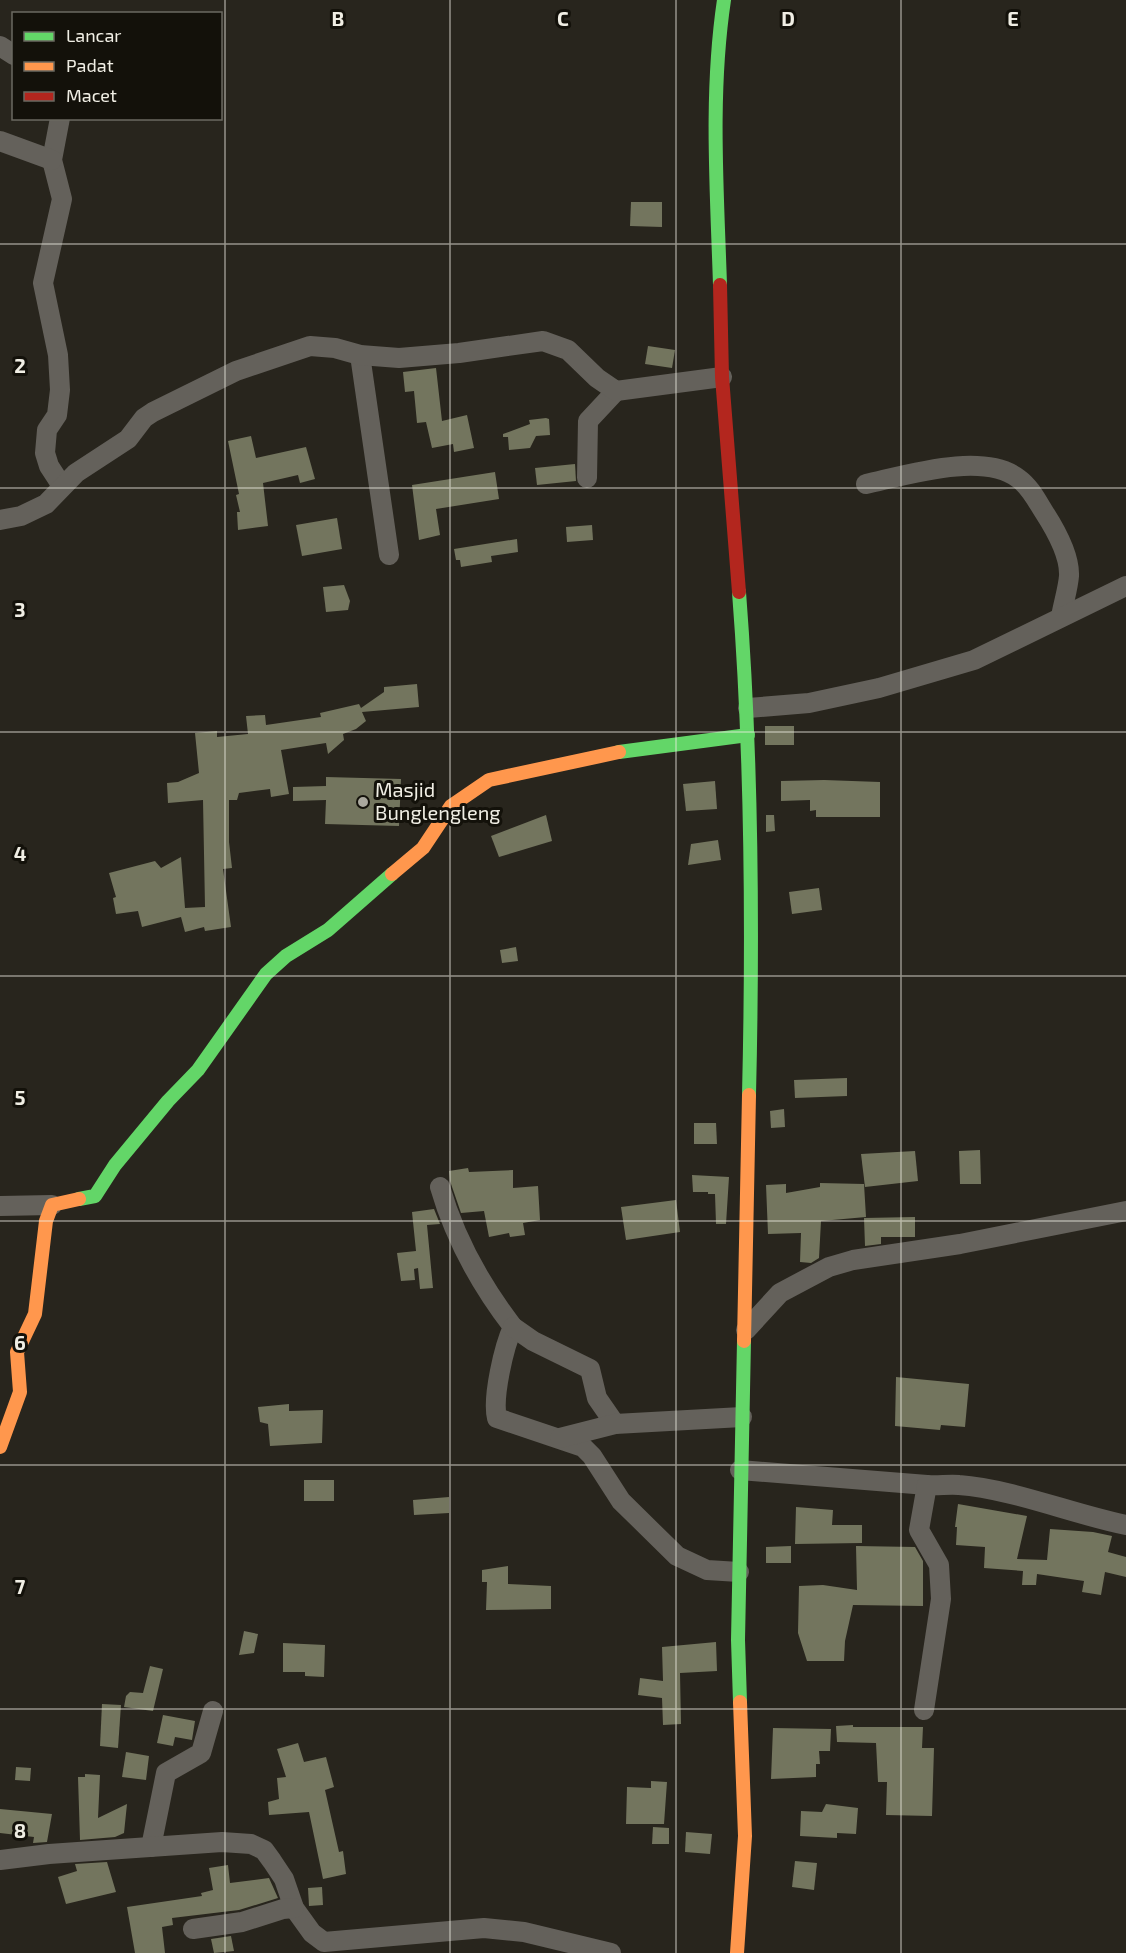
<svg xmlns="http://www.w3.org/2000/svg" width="1126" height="1953" font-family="'Exo 2',sans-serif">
  <rect width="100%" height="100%" fill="#28251d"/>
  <!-- building -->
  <g fill="#73755e">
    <polygon points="631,202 662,202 662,227 630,226"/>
    <polygon points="648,346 675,350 672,368 645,364"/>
    <polygon points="436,368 442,421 467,415 474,448 454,452 453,444 432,448 426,422 417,423 414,391 405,392 403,372"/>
    <polygon points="546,418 549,419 550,435 536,436 530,448 509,450 508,437 503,437 503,434 530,424 529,420"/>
    <polygon points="251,436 256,458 306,447 315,479 300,483 298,475 263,483 268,526 238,530 237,512 240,512 236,495 239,494 228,441"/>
    <polygon points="575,464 576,481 537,485 535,468"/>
    <polygon points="495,472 499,499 436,509 440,535 419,540 412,485"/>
    <polygon points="337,518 342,549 302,556 296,525"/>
    <polygon points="592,525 593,540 567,542 566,527"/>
    <polygon points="517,539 518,552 491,556 492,562 461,567 460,560 456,560 454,549"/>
    <polygon points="344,585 350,601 348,610 326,612 323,587"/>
    <polygon points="417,684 419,707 362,712 366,721 356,729 343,734 344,740 328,754 326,743 281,750 289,794 271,797 270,789 239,793 237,800 229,800 229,842 232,868 223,869 231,927 205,931 204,927 185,932 181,917 142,927 138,911 116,914 113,898 116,897 109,873 155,861 161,868 181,857 185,908 205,907 203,800 168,803 167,783 178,782 199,773 195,733 217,731 217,737 248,734 246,716 265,715 266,725 321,717 320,713 359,704 361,708 384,692 384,687"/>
    <rect x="765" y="726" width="29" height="19"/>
    <polygon points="326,777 401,779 399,826 325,824 326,800 293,801 293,787 326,786"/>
    <polygon points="824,780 880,782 880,817 816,817 816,810 810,811 810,800 781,801 781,781"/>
    <polygon points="715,781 717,809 686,811 683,784"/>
    <polygon points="546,815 552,841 499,857 491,836"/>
    <polygon points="766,815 774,815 775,831 766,832"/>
    <polygon points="718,840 721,860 688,865 691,844"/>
    <polygon points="819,888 822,910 792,914 789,892"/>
    <polygon points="516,947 518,961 502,963 500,950"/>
    <polygon points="847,1078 847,1096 795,1098 794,1080"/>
    <polygon points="784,1109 785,1127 771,1128 770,1111"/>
    <polygon points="694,1123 716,1123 717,1144 694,1144"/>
    <polygon points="980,1150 981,1184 960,1184 959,1151"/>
    <polygon points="915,1151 918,1181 865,1187 861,1154"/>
    <polygon points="468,1168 469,1172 513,1170 513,1188 538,1186 540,1220 523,1223 525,1235 510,1237 509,1233 489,1237 484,1211 461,1213 450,1181 449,1171"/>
    <polygon points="692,1175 729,1177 726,1224 716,1224 715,1194 708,1194 708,1192 693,1192"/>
    <polygon points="820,1183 864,1184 866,1217 821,1221 819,1258 811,1263 800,1262 801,1233 768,1234 766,1185 786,1184 786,1193 820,1187"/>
    <polygon points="676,1200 680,1232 626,1240 621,1207"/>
    <polygon points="434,1209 440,1224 427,1225 433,1288 420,1289 418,1268 414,1269 415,1280 401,1281 397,1253 416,1251 412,1212"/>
    <polygon points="915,1217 915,1237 881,1237 881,1244 865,1246 864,1218"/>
    <polygon points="896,1377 969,1384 965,1427 941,1425 940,1430 895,1426"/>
    <polygon points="289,1404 289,1411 323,1410 322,1443 270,1446 268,1424 260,1422 258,1407"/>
    <rect x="304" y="1480" width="30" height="21"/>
    <polygon points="449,1497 449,1513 414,1515 413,1500"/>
    <polygon points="958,1504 1027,1516 1017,1559 1047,1560 1050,1529 1093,1532 1112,1536 1108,1552 1126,1557 1126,1577 1105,1572 1101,1595 1082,1592 1084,1581 1037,1574 1036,1585 1022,1585 1023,1571 984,1568 985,1547 956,1545 957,1527 955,1527"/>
    <polygon points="796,1507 833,1510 832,1525 862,1525 862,1543 795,1544"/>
    <polygon points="791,1546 791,1563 766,1563 766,1547"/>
    <polygon points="856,1546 915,1547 923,1561 923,1606 853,1605 845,1641 844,1661 807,1661 798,1633 799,1586 823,1585 857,1590"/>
    <polygon points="508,1566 508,1584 551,1586 551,1609 486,1610 487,1582 482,1582 482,1570"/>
    <polygon points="244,1631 258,1634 254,1653 239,1655"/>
    <polygon points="716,1642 717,1671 680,1673 681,1724 663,1725 662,1698 638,1695 640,1678 663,1681 662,1647"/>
    <polygon points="283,1643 325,1645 324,1677 305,1676 305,1672 283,1672"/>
    <polygon points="150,1666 163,1669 153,1711 124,1707 126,1696 130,1692 143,1693"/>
    <polygon points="102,1704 121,1705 118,1748 100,1746"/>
    <polygon points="163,1715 195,1721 192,1740 175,1737 173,1746 157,1743"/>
    <polygon points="853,1725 853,1727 923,1727 922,1748 934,1748 932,1816 886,1815 887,1782 878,1782 876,1743 837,1742 836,1726"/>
    <polygon points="773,1728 831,1729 830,1751 819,1751 820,1764 816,1764 816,1777 771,1779"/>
    <polygon points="298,1743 304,1762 326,1757 334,1787 325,1790 339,1852 343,1851 346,1874 323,1879 309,1812 269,1815 268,1802 279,1799 277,1778 286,1777 277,1749"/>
    <polygon points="126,1752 149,1756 146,1780 122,1777"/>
    <polygon points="16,1767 31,1768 30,1781 15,1780"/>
    <polygon points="85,1774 100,1775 98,1818 127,1804 124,1833 115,1837 80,1840 78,1777 85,1777"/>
    <polygon points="651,1781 667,1782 664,1824 626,1824 627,1787 651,1788"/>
    <polygon points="826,1804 858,1808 856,1834 837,1833 837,1838 800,1836 801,1811 822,1812"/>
    <polygon points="0,1809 52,1814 47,1842 33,1843 34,1837 0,1833"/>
    <polygon points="653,1827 669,1828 669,1844 652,1844"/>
    <polygon points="686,1832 712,1834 710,1854 685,1852"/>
    <polygon points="795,1861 817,1863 814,1890 792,1887"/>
    <polygon points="107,1862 116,1892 66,1904 58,1877 77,1871 75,1864"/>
    <polygon points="228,1865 230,1883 269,1878 278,1898 239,1910 172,1918 173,1925 162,1927 165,1953 135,1953 127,1907 202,1896 201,1893 213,1890 209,1868"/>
    <polygon points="322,1887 323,1905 309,1906 308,1888"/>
    <polygon points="231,1936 234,1951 214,1953 211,1939"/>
  </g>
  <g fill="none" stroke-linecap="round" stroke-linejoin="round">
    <!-- street -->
    <g stroke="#64615b" stroke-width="20">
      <polyline points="0,46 14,55"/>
      <polyline points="60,118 52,160 62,199 43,283 58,355 60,390 57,415 47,430 45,453 49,466 62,486"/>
      <polyline points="0,141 52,160"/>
      <polyline points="360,355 389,555"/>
      <polyline points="587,478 588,421 616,391"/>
      <path d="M866,484c41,-9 118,-33 153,-5 11,8 18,22 25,33 11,17 26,43 25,64 -1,13 -6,28 -8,41"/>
      <polyline points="0,520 21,516 46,504 76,473 128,439 144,418 153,412 236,371 310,346 335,348 360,355 399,358 459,353 543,341 568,350 597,378 616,391 722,377"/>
      <polyline points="748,708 809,703 879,688 974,660 1126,586"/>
      <path d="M440,1187c15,52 40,97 73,140 -9,19 -21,71 -16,91l86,29 9,9 29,45 56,55 30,14 32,2"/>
      <polyline points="0,1206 52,1205"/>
      <polyline points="513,1327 533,1341 590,1369 597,1398 615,1424"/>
      <polyline points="746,1330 780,1293 829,1267 853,1260 960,1244 1126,1211"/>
      <polyline points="560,1438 615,1424 742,1417"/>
      <polyline points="740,1470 927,1485"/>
      <path d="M924,1710l17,-111 -2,-34 -20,-35 8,-45c10,1 22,-1 32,0 53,4 113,29 167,40"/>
      <polyline points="151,1847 166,1773 201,1753 213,1711"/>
      <polyline points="0,1860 49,1854 222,1842 251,1844 264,1850 272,1861 284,1879 294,1908 312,1933 324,1942 484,1928 524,1932 611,1953"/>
      <polyline points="193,1929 242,1922 283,1909 294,1908"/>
    </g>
    <!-- fast -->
    <g stroke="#63d668" stroke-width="14">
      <path d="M720,285c-3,-95 -10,-191 4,-285"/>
      <path d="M739,592c13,168 14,335 10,503"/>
      <polyline points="619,752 748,735"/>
      <polyline points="79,1199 95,1196 115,1165 168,1101 198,1070 266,974 286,956 328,930 392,874"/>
      <polyline points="740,1702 738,1640 744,1341"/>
    </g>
    <!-- slow -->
    <g stroke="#ff974d" stroke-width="14">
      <polyline points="392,874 423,848 451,806 489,780 619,752"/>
      <polyline points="744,1341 749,1095"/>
      <polyline points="0,1447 20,1392 17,1352 35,1314 46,1221 52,1205 79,1199"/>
      <polyline points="737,1953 745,1836 740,1702"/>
    </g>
    <!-- jam -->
    <polyline stroke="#b3261e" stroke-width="14" points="720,285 722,377 739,592"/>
  </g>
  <!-- grid -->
  <path fill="none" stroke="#f0eee4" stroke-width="1.5" stroke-opacity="0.55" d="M225,0v1953M450,0v1953M676,0v1953M901,0v1953M0,244h1126M0,488h1126M0,732h1126M0,976h1126M0,1221h1126M0,1465h1126M0,1709h1126"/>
  <!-- markers -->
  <circle fill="#aaa89e" stroke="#13110a" stroke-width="2" cx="363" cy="802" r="6"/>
  <g text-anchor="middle" stroke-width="6" stroke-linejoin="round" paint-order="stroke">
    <!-- poi labels -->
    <g font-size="20" fill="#f0eee4" stroke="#13110a" text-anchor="start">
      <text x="375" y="797">Masjid<tspan x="375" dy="23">Bunglengleng</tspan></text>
    </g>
  </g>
  <g font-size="20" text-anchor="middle" font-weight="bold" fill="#f0eee4" stroke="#13110a" stroke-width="6" stroke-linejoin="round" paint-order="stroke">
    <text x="338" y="26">B</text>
    <text x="563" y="26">C</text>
    <text x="788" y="26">D</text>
    <text x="1013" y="26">E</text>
    <text x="20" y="373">2</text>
    <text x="20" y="617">3</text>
    <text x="20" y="861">4</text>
    <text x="20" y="1105">5</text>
    <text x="20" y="1350">6</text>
    <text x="20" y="1594">7</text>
    <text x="20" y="1838">8</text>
  </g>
  <!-- legend -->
  <rect x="12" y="12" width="210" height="108" fill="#13110a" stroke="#6b6961" stroke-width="1.5"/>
  <rect x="24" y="32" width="30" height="9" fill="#63d668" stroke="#6b6961" stroke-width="1.5"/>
  <text x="66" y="42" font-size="18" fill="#f0eee4">Lancar</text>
  <rect x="24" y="62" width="30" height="9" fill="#ff974d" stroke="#6b6961" stroke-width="1.5"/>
  <text x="66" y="72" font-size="18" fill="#f0eee4">Padat</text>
  <rect x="24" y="92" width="30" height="9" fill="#b3261e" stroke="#6b6961" stroke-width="1.5"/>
  <text x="66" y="102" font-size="18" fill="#f0eee4">Macet</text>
</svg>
